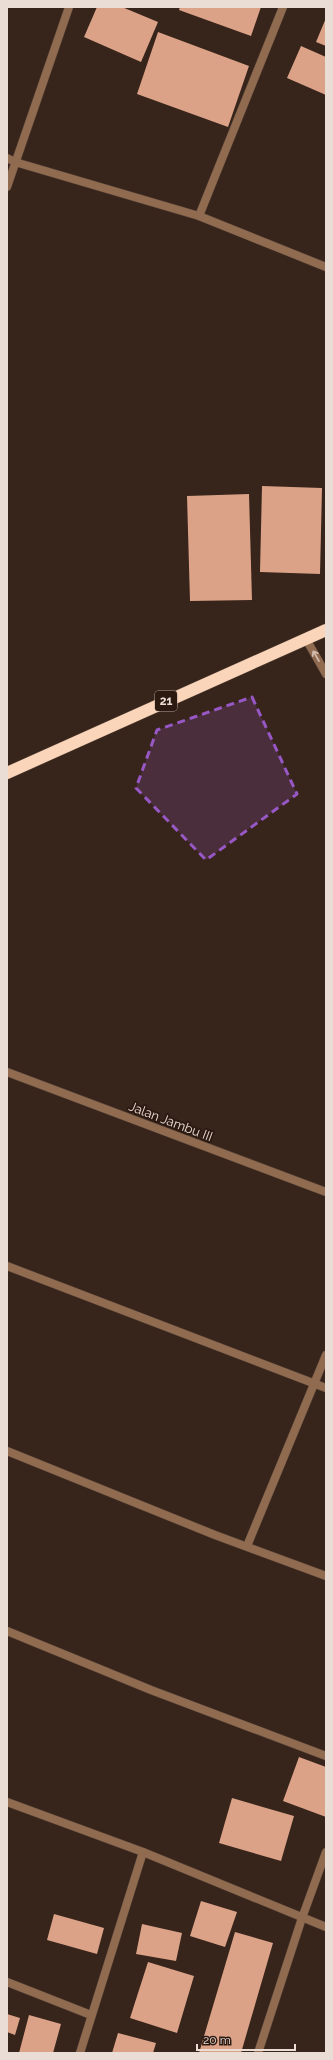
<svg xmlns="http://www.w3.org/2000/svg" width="333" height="2060" font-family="Raleway,sans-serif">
  <rect width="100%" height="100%" fill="#37241a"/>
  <!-- building -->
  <g fill="#dba288">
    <polygon points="97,7 122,7 158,22 141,62 84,37"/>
    <polygon points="180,7 261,7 251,36 179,10"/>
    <polygon points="326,18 326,46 316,42"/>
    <polygon points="158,32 249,66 228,127 137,94"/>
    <polygon points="301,46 326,57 326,95 287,78"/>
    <polygon points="262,486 322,488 320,574 260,572"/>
    <polygon points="249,494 252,600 190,601 187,496"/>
    <polygon points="299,1757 326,1767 326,1817 283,1801"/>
    <polygon points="232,1798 294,1816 281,1861 219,1843"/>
    <polygon points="201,1901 237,1912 225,1947 190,1936"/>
    <polygon points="54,1914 104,1928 97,1954 47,1940"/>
    <polygon points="142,1924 182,1933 176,1961 136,1954"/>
    <polygon points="235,1932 273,1943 241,2053 199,2053"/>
    <polygon points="148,1962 194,1976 177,2033 130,2018"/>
    <polygon points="7,2014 20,2018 15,2035 7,2032"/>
    <polygon points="29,2015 61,2024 53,2053 19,2053"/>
    <polygon points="118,2033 156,2043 153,2053 112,2053"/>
  </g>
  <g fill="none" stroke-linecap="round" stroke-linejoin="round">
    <defs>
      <polyline id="lane" points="306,639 326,674"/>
      <g id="street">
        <polyline points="7,158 15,162 199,216 326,267"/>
        <polyline points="7,187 69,7"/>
        <polyline points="199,216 283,7"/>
        <polyline points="7,1072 326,1192"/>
        <polyline points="7,1266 326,1388"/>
        <polyline points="7,1451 215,1535 326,1576"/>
        <polyline points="247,1546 326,1355"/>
        <polyline points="7,1631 151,1690 326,1756"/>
        <polyline points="7,1802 143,1852 326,1927"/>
        <polyline points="7,1982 91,2015"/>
        <polyline points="80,2053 143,1852"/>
        <polyline points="258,2053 302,1918 326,1852"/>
      </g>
      <polyline id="highway" points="7,773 326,630"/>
    </defs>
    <!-- lane casing -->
    <use href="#lane" stroke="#544238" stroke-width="9"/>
    <!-- street casing -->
    <use href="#street" stroke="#544238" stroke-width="9"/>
    <!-- highway casing -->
    <use href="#highway" stroke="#544238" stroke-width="13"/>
    <!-- lane -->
    <use href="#lane" stroke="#906b50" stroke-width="8"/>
    <!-- street -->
    <use href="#street" stroke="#906b50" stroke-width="8"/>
    <!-- highway -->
    <use href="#highway" stroke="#fbd5ba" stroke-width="12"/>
  </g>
  <!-- one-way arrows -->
  <defs><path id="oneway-shaft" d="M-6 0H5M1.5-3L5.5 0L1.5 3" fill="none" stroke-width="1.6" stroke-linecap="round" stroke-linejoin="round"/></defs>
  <use stroke="#d4c0b4" href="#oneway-shaft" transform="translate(316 656) rotate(-120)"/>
  <!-- marked area -->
  <path fill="#9758c5" fill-opacity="0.2" stroke="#9758c5" stroke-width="3" stroke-dasharray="8 5" stroke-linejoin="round" d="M252,697l45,97 -91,66 -70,-72 21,-58z"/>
  <g text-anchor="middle" stroke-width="4" stroke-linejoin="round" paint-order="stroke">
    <!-- shield labels -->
    <rect fill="#2c1a11" stroke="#b1a29b" stroke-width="1" x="155" y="691" width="22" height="20" rx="3"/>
    <g font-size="12" font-weight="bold" fill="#eaddd6">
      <text x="166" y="705">21</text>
    </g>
    <!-- street labels -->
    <g font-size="13" fill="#eaddd6" stroke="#2c1a11">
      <text transform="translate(171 1121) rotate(21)" y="5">Jalan Jambu III</text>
    </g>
  </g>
  <!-- border -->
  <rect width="333" height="2060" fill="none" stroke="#eaddd6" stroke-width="16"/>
  <!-- scale -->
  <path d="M197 2044v6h98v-6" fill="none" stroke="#eaddd6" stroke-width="2"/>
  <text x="203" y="2044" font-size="12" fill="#eaddd6" stroke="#2c1a11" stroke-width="3" paint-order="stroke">20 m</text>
</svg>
